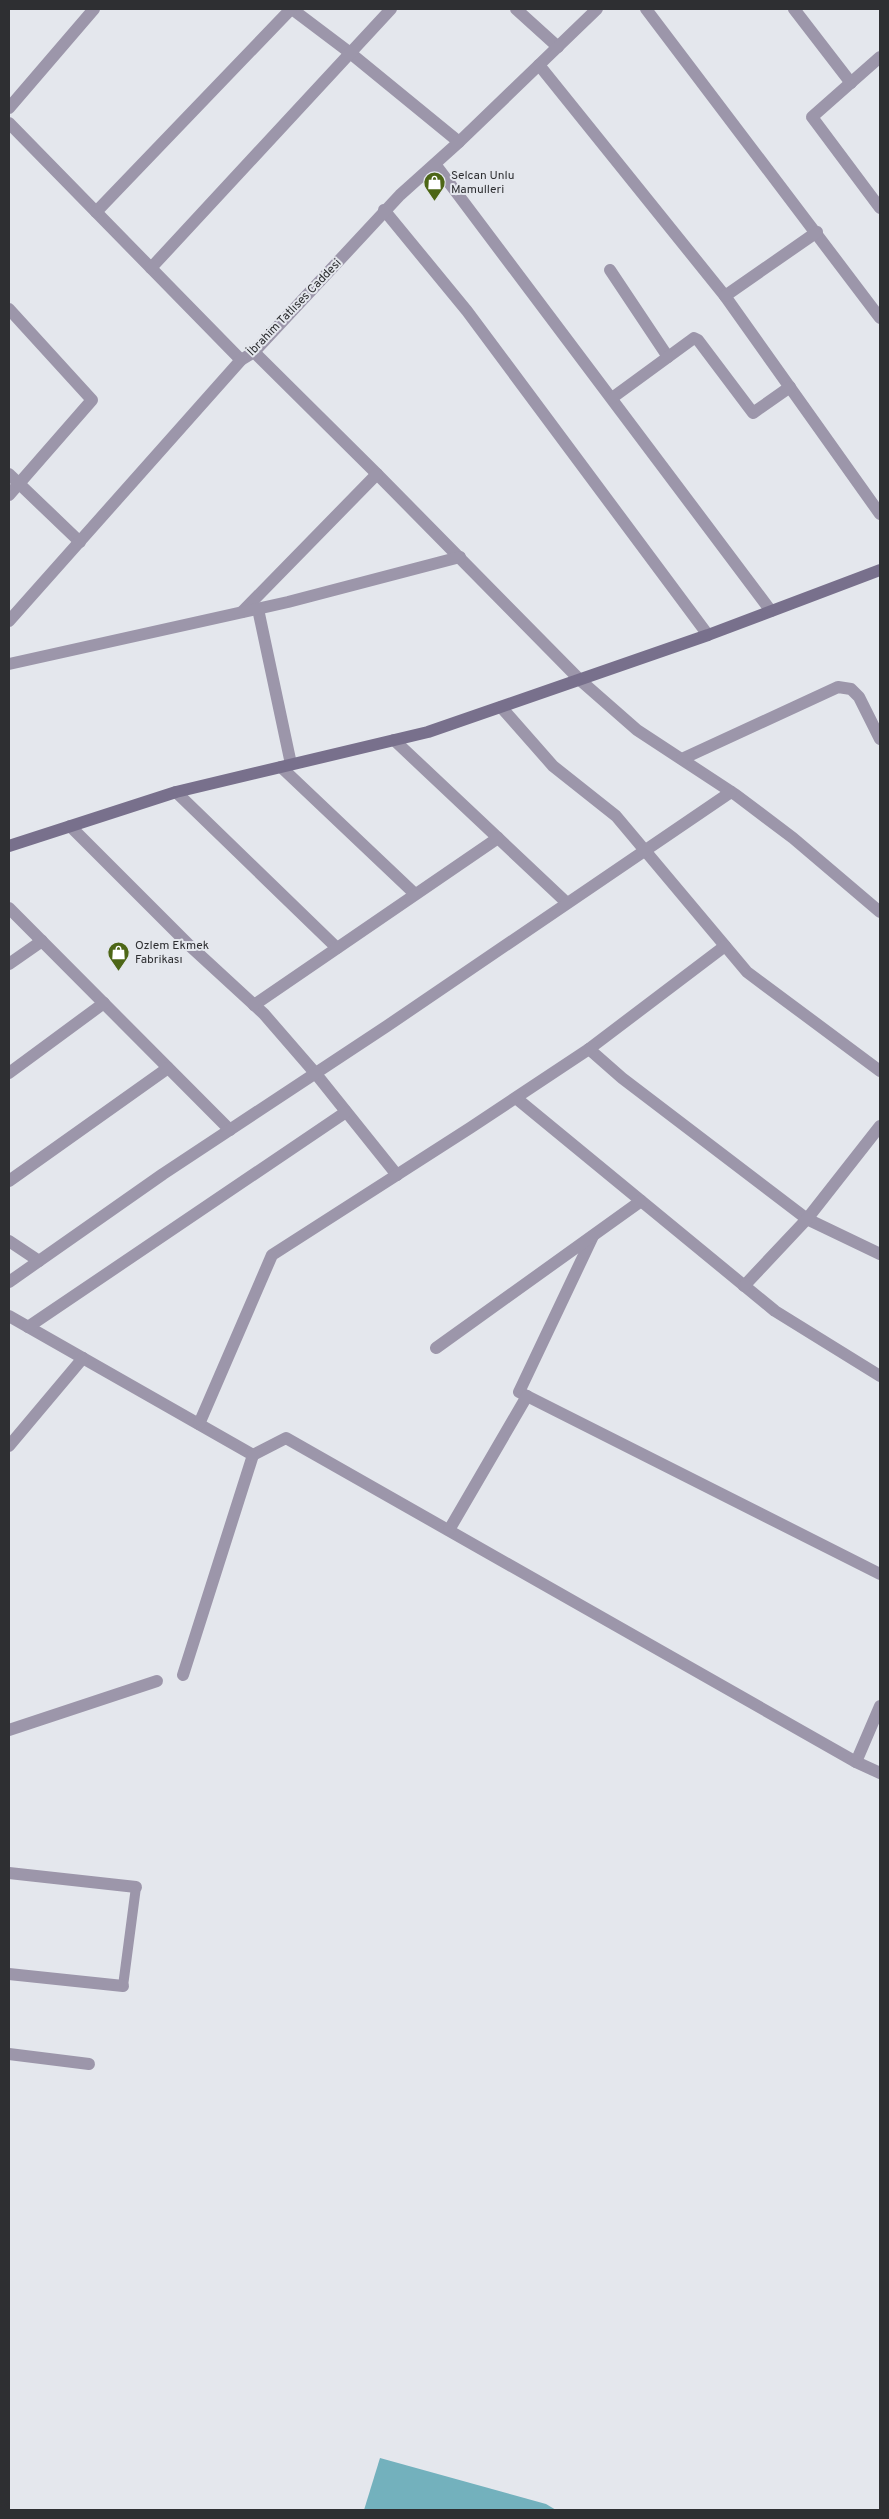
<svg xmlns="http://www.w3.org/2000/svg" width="889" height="2519" font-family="Overpass,sans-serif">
  <rect width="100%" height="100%" fill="#e4e7ed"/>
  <!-- water -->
  <polygon fill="#73b1bd" points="380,2458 546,2504 556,2510 364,2510"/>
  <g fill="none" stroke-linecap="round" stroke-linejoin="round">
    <!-- lane -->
    <polyline stroke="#9c96aa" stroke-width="10" points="123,1986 136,1887"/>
    <!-- street -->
    <g stroke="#9c96aa" stroke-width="12">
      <polyline points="292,9 349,52 459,142"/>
      <polyline points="516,9 558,47"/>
      <polyline points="646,9 880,318"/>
      <polyline points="794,9 851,83"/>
      <polyline points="880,57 812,117 880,208"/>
      <polyline points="539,65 725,296 880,514"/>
      <polyline points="9,108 94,9"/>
      <polyline points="9,123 241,360"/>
      <polyline points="435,164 771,611"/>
      <polyline points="384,210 467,311 708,635"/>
      <polyline points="96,212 291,9"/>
      <polyline points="151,268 391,9"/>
      <polyline points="610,270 668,357"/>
      <polyline points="725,296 817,232"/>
      <polyline points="9,309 92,400 9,495"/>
      <polyline points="254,352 377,474 580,680 637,730 736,795 793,838 880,912"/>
      <polyline points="612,398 694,338 698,340 753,413 790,387"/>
      <polyline points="9,474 80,542"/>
      <polyline points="258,609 291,764"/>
      <polyline points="242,612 377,474"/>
      <polyline points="9,621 241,360 254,352 400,195 459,142 597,9"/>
      <polyline points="9,664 288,602 460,557"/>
      <polyline points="501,707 553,766 616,816 747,972 880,1071"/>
      <polyline points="394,740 567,903"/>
      <polyline points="682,759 838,687 851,689 859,697 880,739"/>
      <polyline points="281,767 415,894"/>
      <polyline points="176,792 337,948"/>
      <polyline points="70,826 189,945 264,1014 316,1074 397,1175"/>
      <polyline points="9,908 230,1130"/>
      <polyline points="9,964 42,941"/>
      <polyline points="254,1005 498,838"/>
      <polyline points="589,1049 622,1078 807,1219 880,1254"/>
      <polyline points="9,1073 104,1003"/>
      <polyline points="516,1098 775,1311 880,1376"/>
      <polyline points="9,1181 168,1068"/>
      <polyline points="593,1236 519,1392 880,1574"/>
      <polyline points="9,1241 39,1261"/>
      <polyline points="9,1282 163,1174 387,1026 731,792"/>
      <polyline points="744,1286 807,1219 880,1126"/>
      <polyline points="9,1316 253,1455 183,1675"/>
      <polyline points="28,1327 346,1112"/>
      <polyline points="436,1348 641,1201"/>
      <polyline points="199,1424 272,1255 470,1128 589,1049 725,946"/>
      <polyline points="9,1446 83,1358"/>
      <polyline points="253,1455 286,1438 856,1762"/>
      <polyline points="449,1530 527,1396"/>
      <polyline points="880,1706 856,1762 880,1773"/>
      <polyline points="9,1730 157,1681"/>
      <polyline points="9,1873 136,1887"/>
      <polyline points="9,1974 123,1986"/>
      <polyline points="9,2054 89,2064"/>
    </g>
    <!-- secondary -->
    <polyline stroke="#78708c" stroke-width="12" points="9,846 176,792 428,732 708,635 880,570"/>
  </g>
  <!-- icons -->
  <defs>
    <symbol id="shop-pin" viewBox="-11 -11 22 30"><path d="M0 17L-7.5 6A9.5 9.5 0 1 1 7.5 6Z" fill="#4d6616" stroke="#e4e7ed"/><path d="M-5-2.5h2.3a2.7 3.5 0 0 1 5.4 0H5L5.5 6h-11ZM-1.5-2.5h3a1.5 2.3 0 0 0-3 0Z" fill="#fff"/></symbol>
  </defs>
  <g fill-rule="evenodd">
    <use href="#shop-pin" x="422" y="170" width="25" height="34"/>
    <use href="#shop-pin" x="106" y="940" width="25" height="34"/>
  </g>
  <g text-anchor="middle" stroke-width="4" stroke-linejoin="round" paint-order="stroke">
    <!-- poi labels -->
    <g font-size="12" fill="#2e2f32" stroke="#e4e7ed" text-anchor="start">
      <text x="451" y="179">Selcan Unlu<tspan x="451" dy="14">Mamulleri</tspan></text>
      <text x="135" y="949">Ozlem Ekmek<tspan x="135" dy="14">Fabrikası</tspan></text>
    </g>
    <!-- street labels -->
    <g font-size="12" fill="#2e2f32" stroke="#e4e7ed">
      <text transform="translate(294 307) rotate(-46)" y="4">İbrahim Tatlıses Caddesi</text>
    </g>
  </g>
  <!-- border -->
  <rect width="889" height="2519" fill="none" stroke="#2e2f32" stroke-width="20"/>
</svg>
